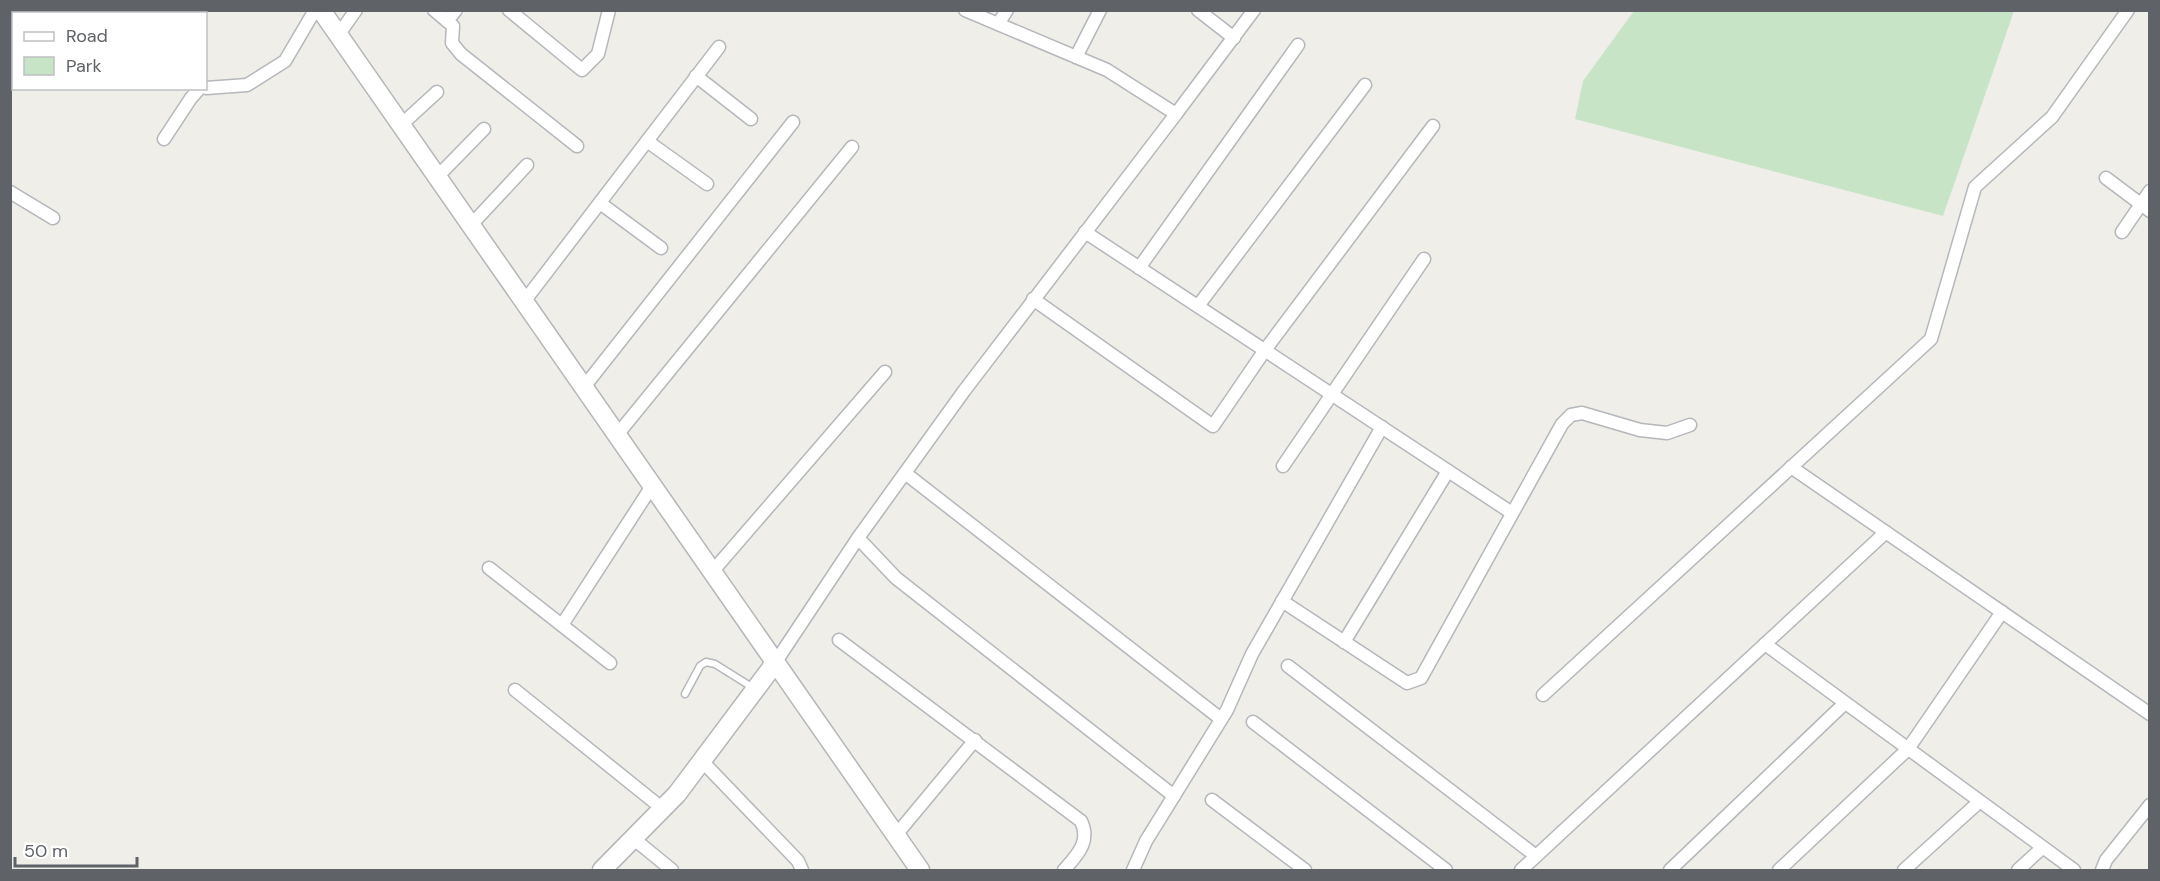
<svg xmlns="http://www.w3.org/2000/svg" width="2160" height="881" font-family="'DM Sans',sans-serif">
  <rect width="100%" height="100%" fill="#efeee8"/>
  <!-- green -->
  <polygon fill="#c7e4c6" points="1634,11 1635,10 2014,11 1943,216 1575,119 1583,81"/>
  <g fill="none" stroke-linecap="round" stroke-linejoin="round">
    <defs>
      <polyline id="lane" points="685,694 700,666 706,662 715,664 755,689"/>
      <g id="street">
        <polyline points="434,10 453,26 452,43 461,54 577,146"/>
        <polyline points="509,10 582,70 598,54 609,10"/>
        <polyline points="1198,10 1234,38"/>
        <polyline points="447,21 456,10"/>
        <polyline points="998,24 1007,10"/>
        <polyline points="339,34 356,10"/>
        <polyline points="1076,57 1100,10"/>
        <polyline points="696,76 751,119"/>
        <polyline points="206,88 247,85 285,61 315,10"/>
        <polyline points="1176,114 1254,10"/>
        <polyline points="401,125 437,92"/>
        <polyline points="164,139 191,98 200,88"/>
        <polyline points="647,141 707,184"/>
        <polyline points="437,177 484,129"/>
        <polyline points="2106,178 2150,211"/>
        <polyline points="10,192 53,218"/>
        <polyline points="600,203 661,248"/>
        <polyline points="471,225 527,165"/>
        <polyline points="1085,232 1512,513"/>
        <polyline points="2122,232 2150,191"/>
        <polyline points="1139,268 1298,45"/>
        <polyline points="1033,299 1213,426 1265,350 1433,126"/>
        <polyline points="523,303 719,47"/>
        <polyline points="1198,306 1365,85"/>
        <polyline points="584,387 793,122"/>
        <polyline points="617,435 852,147"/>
        <polyline points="1283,466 1424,259"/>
        <polyline points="1791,467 2150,714"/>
        <polyline points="905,473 1221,719"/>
        <polyline points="858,538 896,578 1174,796"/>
        <polyline points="489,568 610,663"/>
        <polyline points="712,572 885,372"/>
        <polyline points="1282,601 1407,683 1421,678 1562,424 1571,415 1582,413 1640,430 1667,433 1690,425"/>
        <polyline points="562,625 652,486"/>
        <path d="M839,640l242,181c10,21 -4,34 -17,49"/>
        <polyline points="1344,642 1448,471"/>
        <polyline points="1765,644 2074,870"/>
        <polyline points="775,663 858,538 964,391 1176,114 1107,70 965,10"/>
        <polyline points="1288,666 1536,856"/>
        <polyline points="515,690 663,809"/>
        <polyline points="1543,695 1931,339 1975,187 2052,117 2128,10"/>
        <polyline points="1253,722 1446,870"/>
        <polyline points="702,761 798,861 802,870"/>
        <polyline points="1212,800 1305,870"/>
        <polyline points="896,835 975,740"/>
        <polyline points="634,839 672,870"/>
        <polyline points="1133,870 1146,841 1227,710 1252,654 1382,427"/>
        <polyline points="1521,870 1886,532"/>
        <polyline points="1670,870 1845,703"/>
        <polyline points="1779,870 1908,749 2002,612"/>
        <polyline points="1904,870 1979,802"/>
        <polyline points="2018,870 2042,848"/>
        <polyline points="2102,870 2106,860 2150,805"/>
      </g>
      <g id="secondary">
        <polyline points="321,10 920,870"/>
        <polyline points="602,870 677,794 775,663"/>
      </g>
    </defs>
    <!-- lane casing -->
    <use href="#lane" stroke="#b4b7bb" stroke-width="9"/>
    <!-- street casing -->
    <use href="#street" stroke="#b4b7bb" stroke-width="15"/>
    <!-- secondary casing -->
    <use href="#secondary" stroke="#b4b6ba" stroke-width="21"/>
    <!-- lane -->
    <use href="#lane" stroke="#fff" stroke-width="6"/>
    <!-- street -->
    <use href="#street" stroke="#fff" stroke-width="12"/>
    <!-- secondary -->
    <use href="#secondary" stroke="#fff" stroke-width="18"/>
  </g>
  <!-- border -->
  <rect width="2160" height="881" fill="none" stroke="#5f6266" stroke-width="24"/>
  <!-- legend -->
  <rect x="12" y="12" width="195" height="78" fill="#ffffff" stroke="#bfc0c2" stroke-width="1.5"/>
  <rect x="24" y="32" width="30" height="9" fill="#ffffff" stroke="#bfc0c2" stroke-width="1.5"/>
  <text x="66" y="42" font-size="18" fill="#5f6266">Road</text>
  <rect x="24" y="57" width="30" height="18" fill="#c7e4c6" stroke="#bfc0c2" stroke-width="1.5"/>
  <text x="66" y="72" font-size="18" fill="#5f6266">Park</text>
  <!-- scale -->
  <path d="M15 857v9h122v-9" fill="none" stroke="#5f6266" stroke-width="3"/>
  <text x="24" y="857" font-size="18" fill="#5f6266" stroke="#ffffff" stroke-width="4.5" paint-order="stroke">50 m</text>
</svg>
